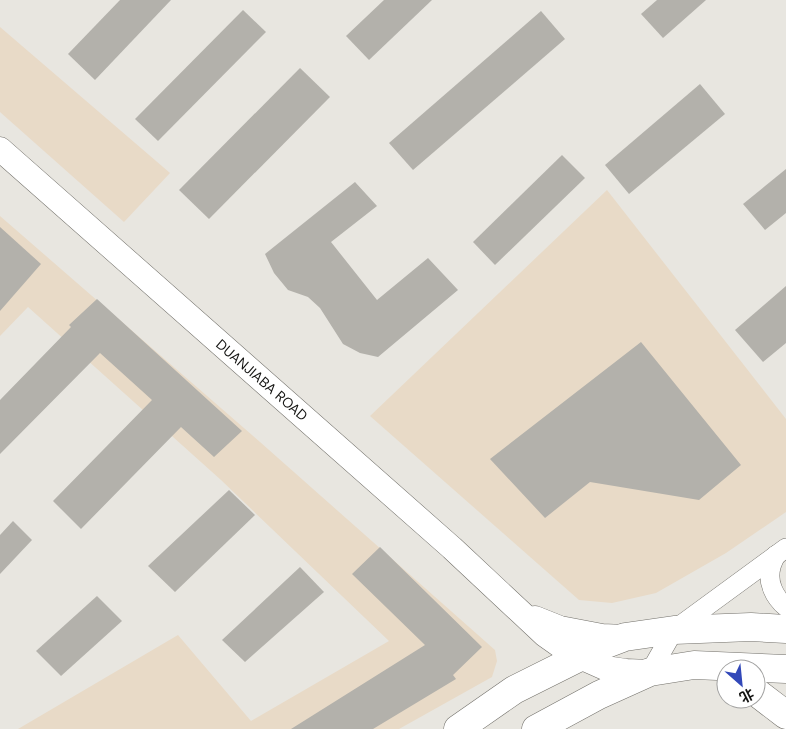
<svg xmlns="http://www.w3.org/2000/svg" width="786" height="729" font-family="'DM Sans','Noto Sans SC',sans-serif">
  <rect width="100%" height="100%" fill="#e8e6e0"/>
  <!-- commercial -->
  <g fill="#e8dac7">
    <polygon points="0,27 170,173 124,222 0,112"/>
    <polygon points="607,190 786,419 786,512 726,553 656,593 612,603 579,600 370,416"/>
    <polygon points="0,216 260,442 495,650 497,661 492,677 399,729 18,729 178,635 251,721 389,641 221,480 28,307 0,336"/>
  </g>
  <!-- building -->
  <g fill="#b3b1ab">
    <polygon points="120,0 171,0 95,80 68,54"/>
    <polygon points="384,0 432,0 369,60 346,36"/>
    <polygon points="657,0 706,0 663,38 641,14"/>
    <polygon points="243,10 266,32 158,141 135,119"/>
    <polygon points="541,11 565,39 413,170 389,143"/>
    <polygon points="300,68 330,97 209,219 179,190"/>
    <polygon points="700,84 725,114 629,194 605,165"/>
    <polygon points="562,155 585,178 495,265 473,242"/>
    <polygon points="786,169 786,213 765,230 743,204"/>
    <polygon points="355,182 377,206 331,242 377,300 428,258 458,290 378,357 360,353 343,344 320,308 308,297 288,290 274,273 265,254"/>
    <polygon points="0,227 41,264 0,311"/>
    <polygon points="786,286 786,343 763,362 735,330"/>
    <polygon points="97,299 242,431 214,457 181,427 81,529 53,501 152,400 100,353 0,454 0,400 71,327 69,325"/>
    <polygon points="641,342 741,465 699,500 590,482 545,518 490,459"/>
    <polygon points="229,490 255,515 175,592 148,566"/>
    <polygon points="13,521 32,540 0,574 0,535"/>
    <polygon points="380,547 482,647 453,675 456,679 373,729 291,729 425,645 352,574"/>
    <polygon points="300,567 324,592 245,662 222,640"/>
    <polygon points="97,596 122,621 61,676 36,651"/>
  </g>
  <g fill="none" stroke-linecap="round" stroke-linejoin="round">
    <defs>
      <g id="minor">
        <path d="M776,555c-2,4 -4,8 -5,12 -4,15 3,30 15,40"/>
        <polyline points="650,672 674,630 786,548"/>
      </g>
      <g id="tertiary">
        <polyline points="0,149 452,548 545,635 569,652 605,668 626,671 650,672"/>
        <polyline points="535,618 560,628 602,636 625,637"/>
      </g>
      <g id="secondary">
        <polyline points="756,692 786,715"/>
        <polyline points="458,729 514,690 604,645 625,637 674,630 751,627 786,629"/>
        <polyline points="536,729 599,695 650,672 694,665 786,669"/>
      </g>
    </defs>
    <!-- minor casing -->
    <use href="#minor" stroke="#72706a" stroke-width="20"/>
    <!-- tertiary casing -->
    <use href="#tertiary" stroke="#72706a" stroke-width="25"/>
    <!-- secondary casing -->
    <use href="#secondary" stroke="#72706a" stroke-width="29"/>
    <!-- minor -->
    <use href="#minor" stroke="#fff" stroke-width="19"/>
    <!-- tertiary -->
    <use href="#tertiary" stroke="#fff" stroke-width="24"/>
    <!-- secondary -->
    <use href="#secondary" stroke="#fff" stroke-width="28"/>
  </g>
  <g text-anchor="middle" stroke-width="4" stroke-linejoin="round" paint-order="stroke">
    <!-- street labels -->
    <g font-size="14" fill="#131311" stroke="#fff">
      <text transform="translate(262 380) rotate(41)" y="5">DUANJIABA ROAD</text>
    </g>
  </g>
  <!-- north arrow -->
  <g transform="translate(741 684) rotate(153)"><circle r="24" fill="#ffffff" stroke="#a1a1a0"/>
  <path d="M0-4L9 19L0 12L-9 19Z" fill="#3248b9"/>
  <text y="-8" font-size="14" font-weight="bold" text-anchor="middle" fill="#131311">北</text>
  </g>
</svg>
